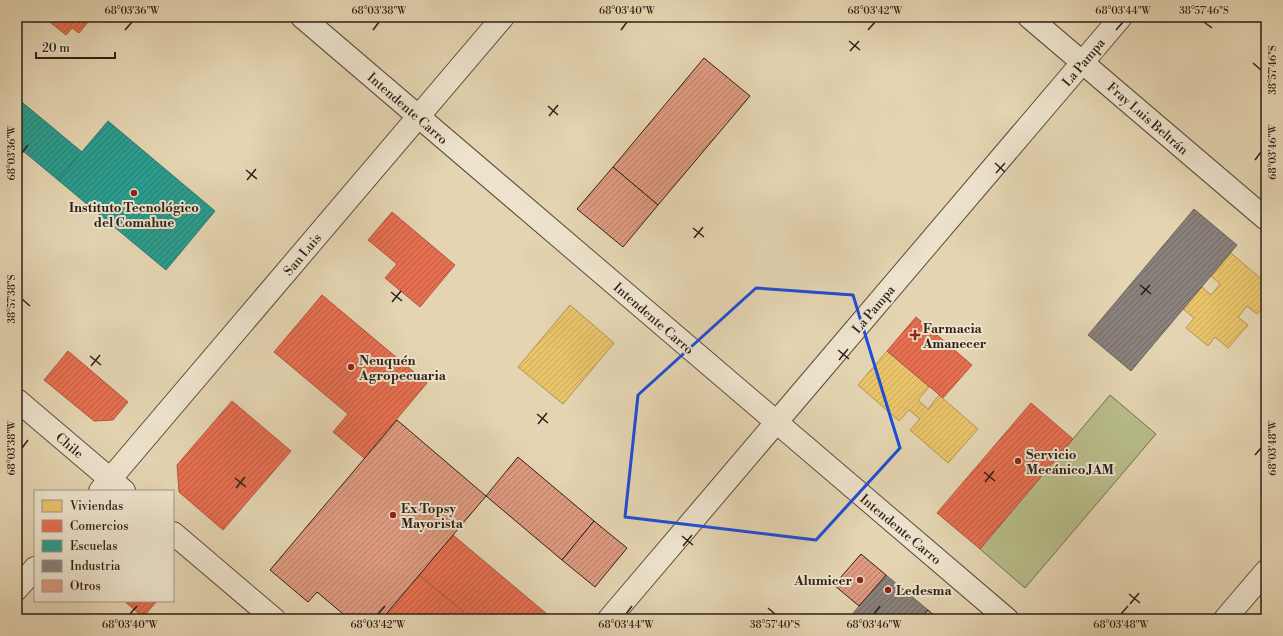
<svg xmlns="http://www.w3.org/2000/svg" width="1283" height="636" font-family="'Libre Bodoni',serif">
  <defs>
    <pattern id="homes-hatch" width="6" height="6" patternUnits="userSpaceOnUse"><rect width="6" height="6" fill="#e9c46a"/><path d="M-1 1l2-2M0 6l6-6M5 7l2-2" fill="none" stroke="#c8a85b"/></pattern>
    <pattern id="shops-hatch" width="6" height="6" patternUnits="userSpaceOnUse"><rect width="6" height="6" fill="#e76f51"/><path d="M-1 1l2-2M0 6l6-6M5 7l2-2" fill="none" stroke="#bc5b42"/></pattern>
    <pattern id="schools-hatch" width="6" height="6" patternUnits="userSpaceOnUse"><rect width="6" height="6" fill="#2a9d8f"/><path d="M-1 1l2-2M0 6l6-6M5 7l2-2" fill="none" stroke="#248074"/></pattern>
    <pattern id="industry-hatch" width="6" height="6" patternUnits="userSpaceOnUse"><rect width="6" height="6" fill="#8a817c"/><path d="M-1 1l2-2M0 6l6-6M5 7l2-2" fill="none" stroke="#716965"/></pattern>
    <pattern id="building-hatch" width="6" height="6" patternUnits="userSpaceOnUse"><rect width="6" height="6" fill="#de9a7f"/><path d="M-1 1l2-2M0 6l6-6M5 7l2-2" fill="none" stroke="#b47d67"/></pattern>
  </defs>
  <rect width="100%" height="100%" fill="#e4d4b1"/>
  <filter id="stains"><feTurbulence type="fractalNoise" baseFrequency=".005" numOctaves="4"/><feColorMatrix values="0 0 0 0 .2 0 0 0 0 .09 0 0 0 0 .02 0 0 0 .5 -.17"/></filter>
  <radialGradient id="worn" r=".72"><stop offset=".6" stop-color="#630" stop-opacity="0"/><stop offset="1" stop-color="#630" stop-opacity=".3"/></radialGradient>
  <!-- green -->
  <polygon fill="#b7bc89" stroke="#726e51" points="1110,395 1156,434 1025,588 980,549"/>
  <!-- homes -->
  <g fill="url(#homes-hatch)" stroke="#b19352">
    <polygon points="1231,253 1266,283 1266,304 1257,314 1247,306 1238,317 1248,325 1228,348 1215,337 1208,346 1186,328 1194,318 1183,309 1202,287 1211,295 1220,284 1211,276"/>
    <polygon points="570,305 614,343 563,404 518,367"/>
    <polygon points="887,351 929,387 918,400 928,409 939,395 978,429 948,463 910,430 920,419 909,410 899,421 858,385"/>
  </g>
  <!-- shops -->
  <g fill="url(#shops-hatch)" stroke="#b05740">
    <polygon points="56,17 82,17 88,22 79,33 72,28 66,35 51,23"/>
    <polygon points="392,212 455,265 420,307 385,278 397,264 368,240"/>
    <polygon points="322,295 427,383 364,458 333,432 348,414 274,352"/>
    <polygon points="916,317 972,365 943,398 887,351"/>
    <polygon points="68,351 128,402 113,420 94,421 44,380"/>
    <polygon points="232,401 291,451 223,530 179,492 177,465"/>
    <polygon points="1031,403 1073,439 980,549 937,513"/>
    <polygon points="453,535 535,604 553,619 472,619 419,575"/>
    <polygon points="419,575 466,614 461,619 382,619"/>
    <polygon points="124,601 157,601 143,617"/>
  </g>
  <!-- schools -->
  <g fill="url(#schools-hatch)" stroke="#2b786c">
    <polygon points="17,98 82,152 58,180 17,146"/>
    <polygon points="108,121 215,211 166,270 58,180"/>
  </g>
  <!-- industry -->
  <g fill="url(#industry-hatch)" stroke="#6e645e">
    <polygon points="1194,209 1237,245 1131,371 1088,335"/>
    <polygon points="886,575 928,610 920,619 848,619"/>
  </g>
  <!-- building -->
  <g fill="url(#building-hatch)" stroke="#2e2019">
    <polygon points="704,58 750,96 658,205 613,167"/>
    <polygon points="613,167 658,205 623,247 577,209"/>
    <polygon points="397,420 486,496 382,619 349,619 317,592 308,602 270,570"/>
    <polygon points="518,457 594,521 562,560 486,496"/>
    <polygon points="594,521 627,548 595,587 562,560"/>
    <polygon points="861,554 886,575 859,606 834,585"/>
    <polygon points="928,610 938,619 920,619"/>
  </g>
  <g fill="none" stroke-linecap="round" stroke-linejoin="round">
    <defs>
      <g id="minor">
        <polyline points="302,17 1007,619"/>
        <polyline points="1029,17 1266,219"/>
        <polyline points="17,400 124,491"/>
        <polyline points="100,491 503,17"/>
        <polyline points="173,533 274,619"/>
        <polyline points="17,589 35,568"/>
        <polyline points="609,619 1121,17"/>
        <polyline points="1225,619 1266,571"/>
      </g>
    </defs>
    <!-- minor casing -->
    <use href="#minor" stroke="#5c4d3f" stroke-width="24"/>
    <!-- minor -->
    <use href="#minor" stroke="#ede3cc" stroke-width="22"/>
  </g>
  <!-- marked area -->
  <path fill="none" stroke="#1d4ed8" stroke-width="3" stroke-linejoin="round" d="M756,288l97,7 47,153 -84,92 -191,-23 13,-122z"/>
  <!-- ticks -->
  <path fill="none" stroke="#2e2019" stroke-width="1.5" d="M1204,22l8,6M125,30l7,-8M373,30l6,-8M621,30l6,-8M868,30l7,-8M1116,30l7,-8M849,41l11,9M850,51l9,-10M1253,63l8,7M548,106l10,9M549,116l9,-11M22,153l6,-8M1255,160l6,-8M995,163l10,9M246,170l11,9M996,173l9,-10M247,180l9,-11M693,228l11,9M694,238l9,-11M1140,285l11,9M391,292l11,9M1141,295l9,-10M22,299l8,7M392,302l9,-11M838,350l11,9M90,356l11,9M839,360l9,-11M91,366l9,-11M537,414l11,9M538,424l9,-11M22,448l6,-8M1255,455l6,-7M984,472l11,9M235,478l11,9M985,482l9,-11M236,488l9,-11M682,536l11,9M683,546l9,-11M1129,594l11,9M1130,604l9,-11M768,608l7,6M130,614l7,-8M378,614l7,-8M626,614l6,-8M874,614l6,-8M1121,614l7,-8"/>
  <!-- markers -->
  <g fill="#8f2418" stroke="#ede3cc" stroke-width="1.5">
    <circle cx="134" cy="193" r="4"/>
    <path d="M913 329h4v4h4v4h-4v4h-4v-4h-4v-4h4z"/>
    <circle cx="351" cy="367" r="4"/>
    <circle cx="1018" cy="461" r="4"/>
    <circle cx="393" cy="515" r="4"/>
    <circle cx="860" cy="580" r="4"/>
    <circle cx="888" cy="590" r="4"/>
  </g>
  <g text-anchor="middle" stroke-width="4" stroke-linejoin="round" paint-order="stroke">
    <!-- street labels -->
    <g font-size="13" fill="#2e2019" stroke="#ede3cc">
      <text transform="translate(1083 62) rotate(-50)" y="5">La Pampa</text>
      <text transform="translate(408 108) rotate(41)" y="5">Intendente Carro</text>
      <text transform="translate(1148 118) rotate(41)" y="5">Fray Luis Beltrán</text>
      <text transform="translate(302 254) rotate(-50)" y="5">San Luis</text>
      <text transform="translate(873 309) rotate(-50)" y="5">La Pampa</text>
      <text transform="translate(654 318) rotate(41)" y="5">Intendente Carro</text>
      <text transform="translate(70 445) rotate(40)" y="5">Chile</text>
      <text transform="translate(901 529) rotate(40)" y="5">Intendente Carro</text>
    </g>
    <!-- poi labels -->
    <g font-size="13" font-weight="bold" fill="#2e2019" stroke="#ede3cc" text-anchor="start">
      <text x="134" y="212" text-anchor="middle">Instituto Tecnológico<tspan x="134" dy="15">del Comahue</tspan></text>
      <text x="923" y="333">Farmacia<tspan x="923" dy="15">Amanecer</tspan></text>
      <text x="359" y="365">Neuquén<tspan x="359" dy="15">Agropecuaria</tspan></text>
      <text x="1026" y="459">Servicio<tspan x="1026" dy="15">Mecánico JAM</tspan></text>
      <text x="401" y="513">Ex Topsy<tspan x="401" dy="15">Mayorista</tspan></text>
      <text x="852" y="585" text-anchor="end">Alumicer</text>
      <text x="896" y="595">Ledesma</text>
    </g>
  </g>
  <!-- margin -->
  <rect width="1283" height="636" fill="none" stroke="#e4d4b1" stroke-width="44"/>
  <!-- legend -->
  <rect x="34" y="490" width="140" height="112" fill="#ede3cc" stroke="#a19584"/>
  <rect x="42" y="500" width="20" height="12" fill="#e9c46a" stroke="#a19584"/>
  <text x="70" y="510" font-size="12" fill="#2e2019">Viviendas</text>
  <rect x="42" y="520" width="20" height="12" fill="#e76f51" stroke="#a19584"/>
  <text x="70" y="530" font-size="12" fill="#2e2019">Comercios</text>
  <rect x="42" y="540" width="20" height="12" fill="#2a9d8f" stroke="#a19584"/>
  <text x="70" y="550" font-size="12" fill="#2e2019">Escuelas</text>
  <rect x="42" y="560" width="20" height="12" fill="#8a817c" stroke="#a19584"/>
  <text x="70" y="570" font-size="12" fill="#2e2019">Industria</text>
  <rect x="42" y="580" width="20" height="12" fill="#de9a7f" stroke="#a19584"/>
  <text x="70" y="590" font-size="12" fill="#2e2019">Otros</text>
  <!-- scale -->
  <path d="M36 52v6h79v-6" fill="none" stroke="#2e2019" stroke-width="2"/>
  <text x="42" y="52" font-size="12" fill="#2e2019" stroke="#ede3cc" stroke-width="3" paint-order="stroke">20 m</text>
  <rect x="22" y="22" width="1239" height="592" fill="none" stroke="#2e2019" stroke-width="1.5"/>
  <g font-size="10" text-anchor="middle" fill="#2e2019">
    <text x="132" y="14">68°03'36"W</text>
    <text x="379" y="14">68°03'38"W</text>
    <text x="627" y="14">68°03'40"W</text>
    <text x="875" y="14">68°03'42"W</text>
    <text x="1123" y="14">68°03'44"W</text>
    <text x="1204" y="14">38°57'46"S</text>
    <text transform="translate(1272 70) rotate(-90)" y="4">38°57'46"S</text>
    <text transform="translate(1272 152) rotate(-90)" y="4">68°03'46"W</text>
    <text transform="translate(11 153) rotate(-90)" y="4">68°03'36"W</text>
    <text transform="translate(11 299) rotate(-90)" y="4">38°57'38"S</text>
    <text transform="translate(1272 448) rotate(-90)" y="4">68°03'48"W</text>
    <text transform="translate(11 448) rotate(-90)" y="4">68°03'38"W</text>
    <text x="130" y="628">68°03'40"W</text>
    <text x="378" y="628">68°03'42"W</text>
    <text x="626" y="628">68°03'44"W</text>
    <text x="775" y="628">38°57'40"S</text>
    <text x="874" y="628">68°03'46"W</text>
    <text x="1121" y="628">68°03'48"W</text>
  </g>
  <rect width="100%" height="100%" filter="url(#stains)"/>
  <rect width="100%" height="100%" fill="url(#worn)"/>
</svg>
